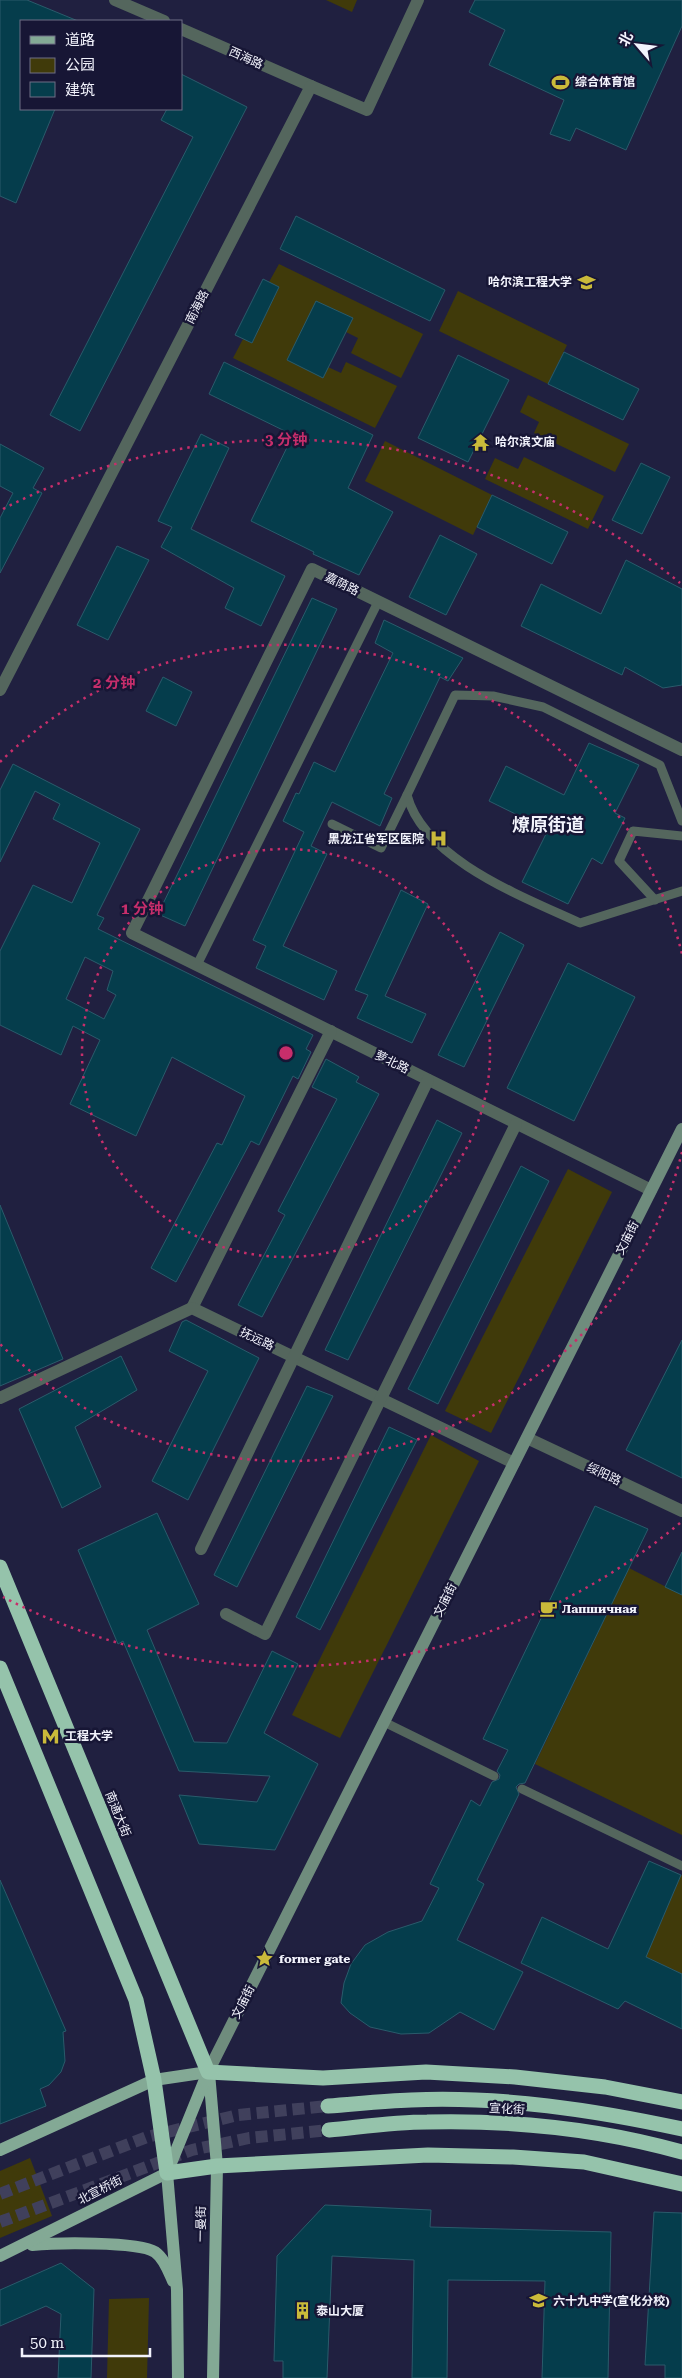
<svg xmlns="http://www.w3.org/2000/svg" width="682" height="2378" font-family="'Roboto Serif','Noto Sans SC',serif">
  <rect width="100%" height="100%" fill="#202040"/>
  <!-- green -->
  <g fill="#403a0a">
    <polygon points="326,0 357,0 352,12"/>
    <polygon points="279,264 423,334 401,378 351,353 358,338 346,332 328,367 341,373 346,362 397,386 375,428 233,358 243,339 252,343 279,287 269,282"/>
    <polygon points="458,291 567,345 548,384 439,331"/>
    <polygon points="528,395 629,444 615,472 534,433 539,422 520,412"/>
    <polygon points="385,441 492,495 473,535 365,481"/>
    <polygon points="524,457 604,496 588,529 485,479 495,458 518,469"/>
    <polygon points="568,1169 612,1192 491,1433 445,1411"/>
    <polygon points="431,1435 479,1461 340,1738 292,1715"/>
    <polygon points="629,1568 682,1595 682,1835 535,1764"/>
    <polygon points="681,1875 682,1876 682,1974 646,1957"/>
    <polygon points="30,2158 52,2216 0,2238 0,2171"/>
    <polygon points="149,2298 147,2378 107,2378 109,2299"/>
  </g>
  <!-- building -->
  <g fill="#053d4c" stroke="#2a5b6b" fill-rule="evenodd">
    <polygon points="0,0 27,0 78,21 21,21 21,109 55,109 16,203 0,196"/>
    <polygon points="475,0 682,0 682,26 626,150 576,128 570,141 550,134 564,100 489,65 505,30 469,12"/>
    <polygon points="181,74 247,107 80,431 50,415 193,137 161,120 167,109 181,109"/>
    <polygon points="296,216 445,290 430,321 280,249"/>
    <polygon points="263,279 279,287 252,343 235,335"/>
    <polygon points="316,301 353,318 323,378 287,360"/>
    <polygon points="564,352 639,389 623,420 548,384"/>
    <polygon points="458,355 509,380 468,462 418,438"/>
    <polygon points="224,362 373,435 348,488 393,512 359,575 313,554 314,552 251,521 293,435 209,394"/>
    <polygon points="201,434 229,448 191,529 285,576 261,626 225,608 234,588 161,547 172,527 158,521"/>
    <polygon points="0,444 44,468 33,488 42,493 0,573 0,518 13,493 0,486"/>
    <polygon points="641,463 670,477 642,534 612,520"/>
    <polygon points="492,495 568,532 552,564 477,527"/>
    <polygon points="440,535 477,554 446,615 409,597"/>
    <polygon points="117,546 149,560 108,640 77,625"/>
    <polygon points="626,560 682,589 682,685 663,688 625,667 622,675 521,626 541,584 601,614"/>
    <polygon points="312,598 337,609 185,926 158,914"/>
    <polygon points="384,620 463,658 448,681 440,677 384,794 392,798 380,826 332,802 311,846 327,854 283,946 337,971 324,1000 256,968 266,946 253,940 304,832 283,821 296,793 299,794 314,762 335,772 393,653 375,643"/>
    <polygon points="163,677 192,692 176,726 146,711"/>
    <polygon points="589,743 639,765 615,813 625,818 602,864 592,858 568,904 522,882 548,830 489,801 506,766 564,795"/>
    <path d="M13,764l127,65 -43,86 7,3 -6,11 215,106 -7,14 5,3 -13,27 -5,-3 -34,69 -8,-4 -75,141 -25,-14 66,-125 5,2 23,-49 -73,-39 -36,79 -66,-32 30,-64 -27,-14 -12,29 -61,-30v-74l33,-66 39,18 28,-60 -47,-24 7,-15 -25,-13 -35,71v-72zM85,957l28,14 -6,19 9,5 -12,24 -38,-20z"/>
    <polygon points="401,890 428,904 385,996 426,1014 412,1043 357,1018 368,995 355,990"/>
    <polygon points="500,932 524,945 464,1067 438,1055"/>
    <polygon points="568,963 635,997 574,1121 507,1088"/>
    <polygon points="326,1059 359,1077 356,1082 379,1094 262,1317 238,1305 285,1215 278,1211 337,1099 312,1087"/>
    <polygon points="437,1120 462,1133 348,1360 325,1350"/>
    <polygon points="521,1166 549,1181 438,1404 408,1389"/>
    <polygon points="0,1205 63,1359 0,1386"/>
    <polygon points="186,1320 259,1358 188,1500 152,1481 208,1371 169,1351 182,1322"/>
    <polygon points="682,1340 682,1478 626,1450"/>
    <polygon points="121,1356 137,1390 75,1427 101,1487 62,1508 19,1409"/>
    <polygon points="307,1386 333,1396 237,1587 214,1575"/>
    <polygon points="389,1427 417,1440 320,1630 296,1617"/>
    <polygon points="595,1506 648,1529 525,1783 519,1784 516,1787 519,1794 477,1880 484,1884 457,1940 523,1972 494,2030 460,2012 429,2033 401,2034 370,2027 350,2013 341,2003 344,1983 351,1964 365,1945 388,1932 422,1921 439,1888 430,1884 471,1800 480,1806 492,1782 499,1779 500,1775 497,1771 508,1750 483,1739"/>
    <polygon points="157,1513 199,1604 147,1630 194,1742 227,1743 272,1651 298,1664 264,1733 318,1764 275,1850 199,1844 179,1795 257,1802 270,1776 179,1771 123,1641 118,1644 78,1550"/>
    <polygon points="682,1552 682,1595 665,1587"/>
    <polygon points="649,1861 681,1875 646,1957 682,1974 682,2029 625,2001 618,2009 521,1963 542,1917 608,1949"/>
    <polygon points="0,1880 66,2031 63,2032 65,2061 61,2072 49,2085 40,2089 46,2106 0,2124"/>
    <polygon points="325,2205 431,2210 430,2227 611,2232 608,2378 542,2378 545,2281 448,2280 447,2378 412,2378 414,2260 332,2256 327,2378 283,2378 283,2361 274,2361 277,2256"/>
    <polygon points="654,2212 682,2213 682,2378 665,2378 665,2365 645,2365"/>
    <polygon points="61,2263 94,2289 91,2378 58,2378 61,2314 46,2306 0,2326 0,2290"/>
  </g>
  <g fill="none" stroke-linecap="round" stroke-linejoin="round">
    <!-- primary-tunnel -->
    <g stroke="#40405c" stroke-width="12" stroke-dasharray="12 6" stroke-linecap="butt">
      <polyline points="0,2194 147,2137 238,2115 328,2106"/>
      <polyline points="0,2222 192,2150 249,2138 329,2130"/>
    </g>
    <!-- lane -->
    <g stroke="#54665d" stroke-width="9">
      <path d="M682,821l-22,-56 -117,-58 -50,-11 -38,-1 -48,100c17,65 117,102 173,128l102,-32"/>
      <polyline points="332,824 381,848 407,795"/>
      <polyline points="655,900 619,861 633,831 682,836"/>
      <polyline points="197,965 378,602"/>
      <polyline points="384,1722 494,1776"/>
      <polyline points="522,1789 682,1866"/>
    </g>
    <!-- street -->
    <g stroke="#54665d" stroke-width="12">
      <polyline points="115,0 164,21"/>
      <polyline points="181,29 311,86"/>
      <polyline points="0,690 311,86 367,110 418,0"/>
      <polyline points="651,1190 132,933 312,569 682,750"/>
      <polyline points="192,1308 331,1031"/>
      <polyline points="0,1398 192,1308 514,1463"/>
      <polyline points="527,1438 682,1511"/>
      <polyline points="201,1549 428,1080"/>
      <polyline points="226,1614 265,1634 516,1124"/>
    </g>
    <!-- secondary -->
    <polyline stroke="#6f8c7d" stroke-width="12" points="208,2072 682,1129"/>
    <!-- primary -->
    <g stroke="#83a995" stroke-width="12">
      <polyline points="209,2073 217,2166 213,2378"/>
      <polyline points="0,2150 154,2080 208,2072"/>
      <path d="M32,2245c22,-2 106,-4 123,7 9,6 14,20 18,29"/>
      <polyline points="0,2256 167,2173"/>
      <polyline points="178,2378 177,2290 167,2173 208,2072"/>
    </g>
    <!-- highway -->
    <g stroke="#95c3ab" stroke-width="15">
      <polyline points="0,1567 208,2072 323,2078 426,2072 515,2077 605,2087 682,2102"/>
      <polyline points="0,1668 136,2000 154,2080 167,2173 217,2166 428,2155 513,2157 584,2162 682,2184"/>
      <path d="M328,2106c28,-2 55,-5 83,-6 91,-4 183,10 271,29"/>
      <path d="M329,2130c32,-3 65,-8 98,-8 85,-2 173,7 255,30"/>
    </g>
  </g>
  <!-- distance rings -->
  <g fill="none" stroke="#c72e6b" stroke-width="2.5" stroke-dasharray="2.5 5">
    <circle cx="286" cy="1053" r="204"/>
    <path d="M682 1152A408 408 0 0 1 0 1344M0 762A408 408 0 0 1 682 954"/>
    <path d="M680 1523A613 613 0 0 1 3 1597M3 509A613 613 0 0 1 680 583"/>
  </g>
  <!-- icons -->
  <defs>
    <symbol id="stadium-bare" viewBox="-9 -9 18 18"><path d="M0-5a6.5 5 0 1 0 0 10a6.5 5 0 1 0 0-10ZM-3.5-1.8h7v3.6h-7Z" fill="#caba3a" stroke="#171635" stroke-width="2.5" paint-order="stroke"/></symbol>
    <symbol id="university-bare" viewBox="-9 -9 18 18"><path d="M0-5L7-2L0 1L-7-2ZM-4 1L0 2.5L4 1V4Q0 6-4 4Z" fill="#caba3a" stroke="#171635" stroke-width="2.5" paint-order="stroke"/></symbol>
    <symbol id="temple-bare" viewBox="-9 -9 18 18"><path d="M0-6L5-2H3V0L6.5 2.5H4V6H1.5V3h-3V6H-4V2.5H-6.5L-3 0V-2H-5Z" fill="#caba3a" stroke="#171635" stroke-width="2.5" paint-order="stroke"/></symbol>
    <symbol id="hospital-bare" viewBox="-9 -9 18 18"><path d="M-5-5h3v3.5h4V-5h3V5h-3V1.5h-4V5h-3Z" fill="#caba3a" stroke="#171635" stroke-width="2.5" paint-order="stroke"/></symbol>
    <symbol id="cafe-bare" viewBox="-9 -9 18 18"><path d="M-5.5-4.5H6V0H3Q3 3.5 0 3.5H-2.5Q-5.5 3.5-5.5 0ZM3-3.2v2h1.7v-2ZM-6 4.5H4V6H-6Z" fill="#caba3a" stroke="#171635" stroke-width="2.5" paint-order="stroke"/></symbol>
    <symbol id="metro-bare" viewBox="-9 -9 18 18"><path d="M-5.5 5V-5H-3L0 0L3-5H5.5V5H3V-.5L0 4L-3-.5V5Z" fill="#caba3a" stroke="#171635" stroke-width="2.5" paint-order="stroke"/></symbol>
    <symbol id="sight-bare" viewBox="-9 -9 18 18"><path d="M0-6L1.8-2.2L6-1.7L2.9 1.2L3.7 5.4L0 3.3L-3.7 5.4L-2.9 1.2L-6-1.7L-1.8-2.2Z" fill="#caba3a" stroke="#171635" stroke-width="2.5" paint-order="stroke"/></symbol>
    <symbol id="school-bare" viewBox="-9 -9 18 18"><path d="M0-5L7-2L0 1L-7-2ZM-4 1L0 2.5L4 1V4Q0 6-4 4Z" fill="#caba3a" stroke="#171635" stroke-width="2.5" paint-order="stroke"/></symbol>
    <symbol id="building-bare" viewBox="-9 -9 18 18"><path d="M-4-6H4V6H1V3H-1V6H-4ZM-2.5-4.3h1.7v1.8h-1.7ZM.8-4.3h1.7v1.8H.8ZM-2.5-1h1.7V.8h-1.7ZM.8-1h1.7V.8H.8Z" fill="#caba3a" stroke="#171635" stroke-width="2.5" paint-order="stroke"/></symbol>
  </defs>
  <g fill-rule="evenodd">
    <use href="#stadium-bare" x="548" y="70" width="25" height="25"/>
    <use href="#university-bare" x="574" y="270" width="25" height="25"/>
    <use href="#temple-bare" x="468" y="430" width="25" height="25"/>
    <use href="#hospital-bare" x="426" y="826" width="25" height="25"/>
    <use href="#cafe-bare" x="536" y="1596" width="25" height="25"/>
    <use href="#metro-bare" x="38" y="1724" width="25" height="25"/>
    <use href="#sight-bare" x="252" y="1946" width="25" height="25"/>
    <use href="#school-bare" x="526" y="2288" width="25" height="25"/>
    <use href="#building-bare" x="290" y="2298" width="25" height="25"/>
  </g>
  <g text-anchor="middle" stroke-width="5" stroke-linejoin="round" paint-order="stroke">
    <!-- street labels -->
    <g font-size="12" fill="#f2f3fc" stroke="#171635">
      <text transform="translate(246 58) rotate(24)" y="4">西海路</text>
      <text transform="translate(197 307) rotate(-63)" y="4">南海路</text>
      <text transform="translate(342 584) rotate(26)" y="4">嘉荫路</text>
      <text transform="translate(392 1062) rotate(26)" y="4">萝北路</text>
      <text transform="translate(627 1238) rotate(-63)" y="4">文庙街</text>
      <text transform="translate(257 1339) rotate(26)" y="4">抚远路</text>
      <text transform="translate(604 1474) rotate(25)" y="4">绥阳路</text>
      <text transform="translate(445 1600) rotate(-63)" y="4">文庙街</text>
      <text transform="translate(118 1814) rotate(68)" y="4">南通大街</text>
      <text transform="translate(243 2002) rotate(-63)" y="4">文庙街</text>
      <text transform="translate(507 2109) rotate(3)" y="4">宣化街</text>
      <text transform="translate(100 2190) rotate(-27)" y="4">北宣桥街</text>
      <text transform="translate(201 2224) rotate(-89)" y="4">一曼街</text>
    </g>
    <!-- poi labels -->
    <g font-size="12" font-weight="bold" fill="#f2f3fc" stroke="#171635" text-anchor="start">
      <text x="575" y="86">综合体育馆</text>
      <text x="572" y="286" text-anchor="end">哈尔滨工程大学</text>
      <text x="495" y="446">哈尔滨文庙</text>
      <text x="424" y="843" text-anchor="end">黑龙江省军区医院</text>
      <text x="562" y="1613">Лапшичная</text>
      <text x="65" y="1740">工程大学</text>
      <text x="279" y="1963">former gate</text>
      <text x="553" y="2305">六十九中学(宣化分校)</text>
      <text x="316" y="2315">泰山大厦</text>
    </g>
    <!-- district labels -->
    <g font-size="18" font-weight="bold" fill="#f2f3fc" stroke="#171635">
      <text x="548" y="831">燎原街道</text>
    </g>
  </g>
  <circle cx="286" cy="1053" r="8" fill="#c72e6b" stroke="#171635" stroke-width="2.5"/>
  <g font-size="15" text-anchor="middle" font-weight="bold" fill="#c72e6b" stroke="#171635" stroke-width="5" stroke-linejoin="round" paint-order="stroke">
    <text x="286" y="445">3 分钟</text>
    <text x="114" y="688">2 分钟</text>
    <text x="142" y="914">1 分钟</text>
  </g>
  <!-- legend -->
  <rect x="20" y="20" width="162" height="90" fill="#171635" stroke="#6f6e85"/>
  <rect x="30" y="36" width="25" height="8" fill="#83a995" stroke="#6f6e85"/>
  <text x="65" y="45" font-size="15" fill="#f2f3fc">道路</text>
  <rect x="30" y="58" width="25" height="15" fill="#403a0a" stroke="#6f6e85"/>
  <text x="65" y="70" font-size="15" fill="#f2f3fc">公园</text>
  <rect x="30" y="82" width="25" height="15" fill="#053d4c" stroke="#6f6e85"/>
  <text x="65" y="95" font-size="15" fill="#f2f3fc">建筑</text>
  <!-- north arrow -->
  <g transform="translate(637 45) rotate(298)" stroke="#171635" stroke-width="4" paint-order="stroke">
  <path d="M0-4L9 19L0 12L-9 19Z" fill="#f2f3fc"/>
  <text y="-8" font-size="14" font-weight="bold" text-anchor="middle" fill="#f2f3fc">北</text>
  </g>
  <!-- scale -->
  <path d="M22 2348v8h128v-8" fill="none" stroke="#f2f3fc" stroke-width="2.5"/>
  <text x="30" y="2348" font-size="15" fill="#f2f3fc" stroke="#171635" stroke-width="4" paint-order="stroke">50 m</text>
</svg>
